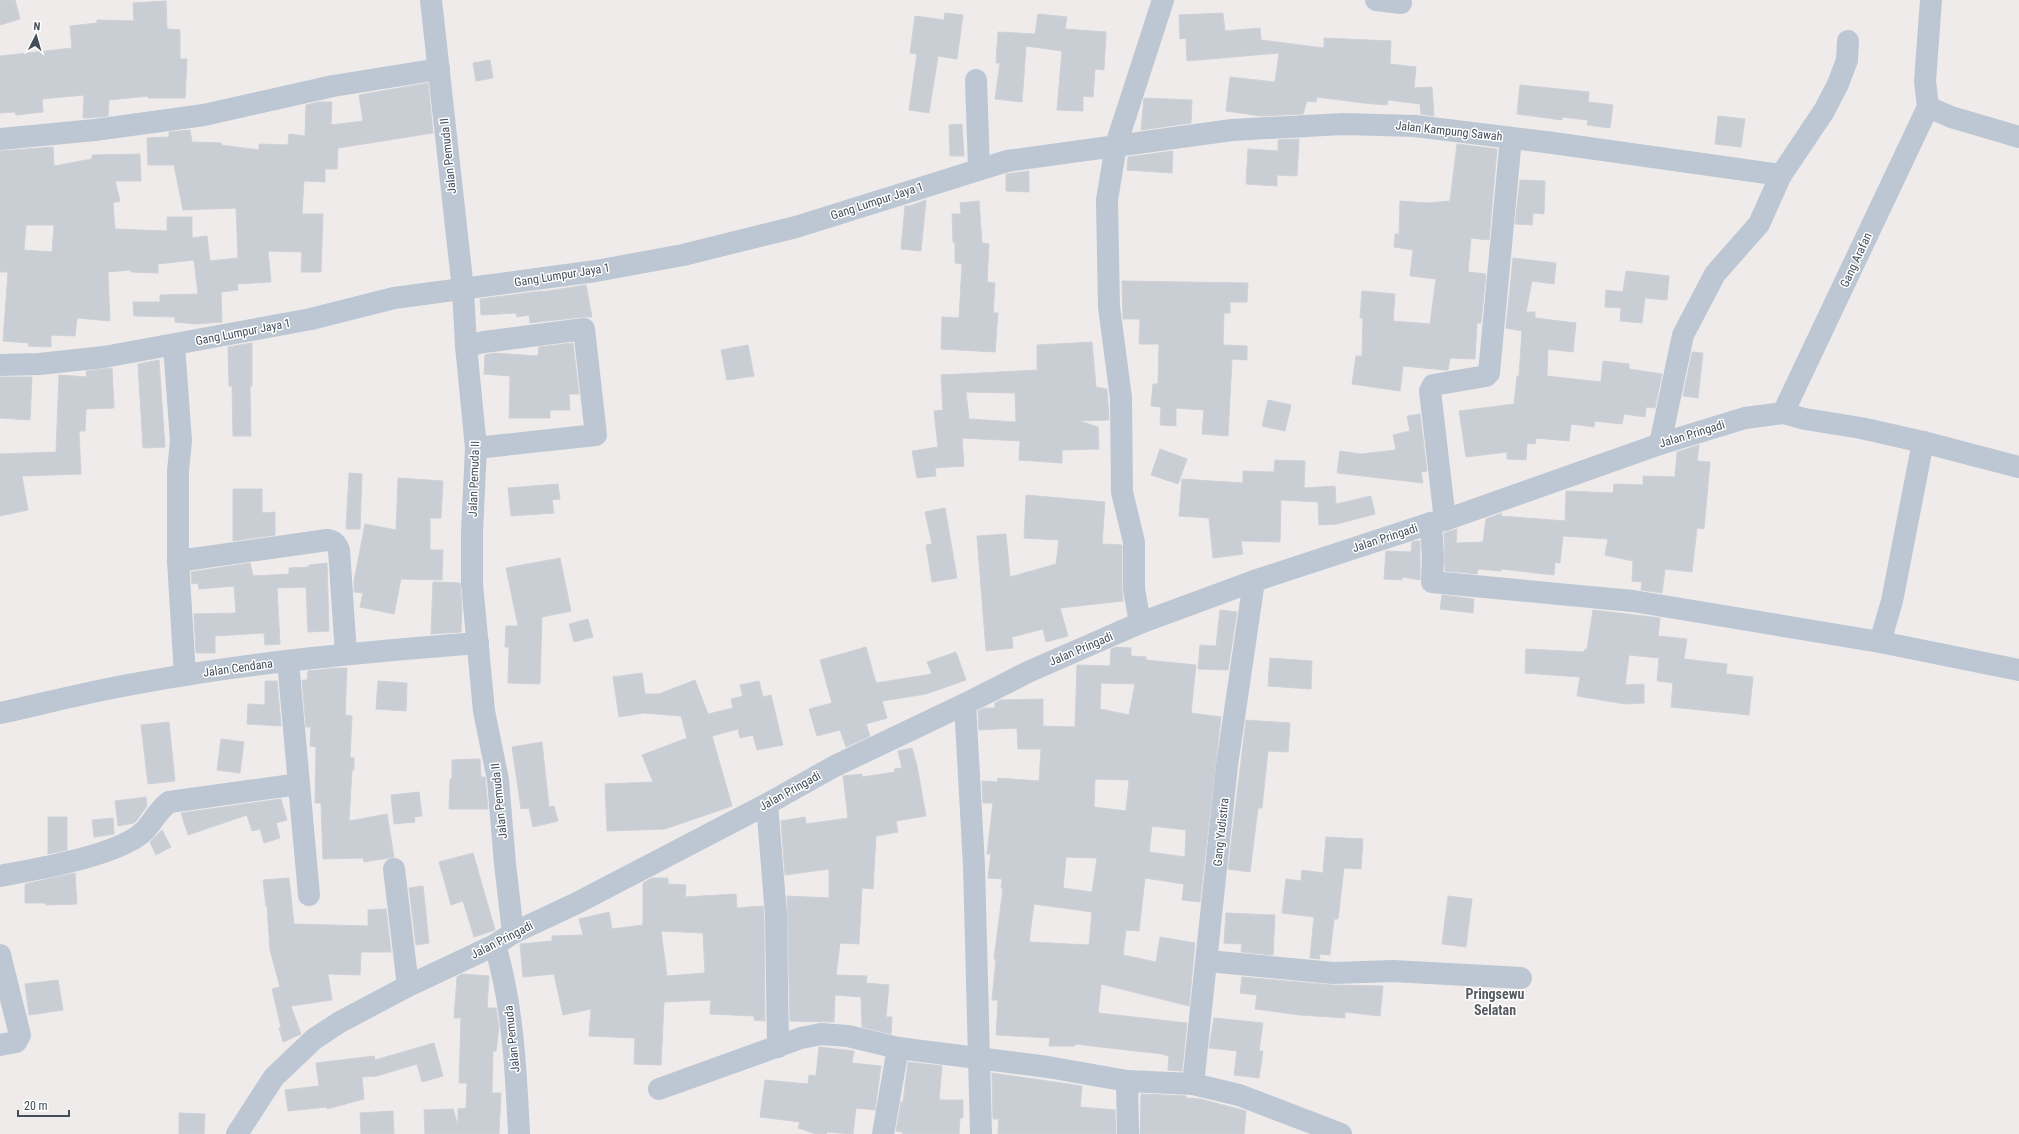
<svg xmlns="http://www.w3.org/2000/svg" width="2019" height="1134" font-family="'Roboto Condensed',sans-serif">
  <rect width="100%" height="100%" fill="#efebeb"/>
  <!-- building -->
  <g fill="#c9cdd4" stroke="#ced1d8" fill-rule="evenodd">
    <polygon points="0,0 15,0 20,19 0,25"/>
    <polygon points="166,1 167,29 180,30 180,59 187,59 185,98 148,98 148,96 109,100 108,116 89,118 83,118 84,95 42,99 43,112 16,115 15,112 0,113 0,56 72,48 70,26 97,23 97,20 134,21 133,3"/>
    <polygon points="945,13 963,15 957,59 938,56 929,113 909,110 917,54 910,53 915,16 944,20"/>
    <polygon points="1223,13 1225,31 1260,28 1261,40 1324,48 1324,38 1391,41 1390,64 1416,67 1414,88 1432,87 1434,116 1421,114 1420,104 1388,100 1387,105 1363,103 1317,97 1316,102 1307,101 1303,114 1262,116 1226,111 1230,77 1275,82 1279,53 1187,61 1186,38 1180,39 1179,15"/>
    <polygon points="1038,14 1067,17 1065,29 1106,32 1104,70 1095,69 1093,97 1083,96 1083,111 1057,110 1062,51 1026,46 1022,102 995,99 1000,63 996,63 998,32 1035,34"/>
    <polygon points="490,60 493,78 476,81 473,63"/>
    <path d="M428,83l5,50 -95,15 -1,21h-12v13l-21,-1 -2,33h21l-2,58h-20l1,-20 -34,-1 3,31 -34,2 1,6 -17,2 1,30 -26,2 -21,-2v-5l-41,-1 -1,-14h27v-7l38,-1 -4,-34 -36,4v9l-27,-1v-2l-23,2 2,49 -33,-3 -2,18 -24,-1v12l-23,-1 1,-3 -26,-2 5,-69h-8v-121l53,-4 1,19 38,-7v-4l48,-1 1,27h-26l5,20 -7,2 2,26 52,2v-14h25v21l15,-2 3,25 28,-3 -2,-50 -53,2 -9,-45h-26l-1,-27 22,-1v-5l21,-2 2,12 29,1v2l38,5v-6l29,1 1,-11 16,2 1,-31 13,-3h13l-1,23 32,-4 -4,-26zM26,225h28l-2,27 -28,-2z"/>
    <polygon points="1520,85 1589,92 1588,102 1613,105 1610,128 1587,125 1588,120 1562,117 1562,120 1517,114"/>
    <polygon points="1144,98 1192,100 1191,123 1141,130"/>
    <polygon points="1718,116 1745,119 1741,147 1715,144"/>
    <polygon points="962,124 964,156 950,156 949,125"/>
    <polygon points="1299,139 1297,176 1277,175 1277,186 1246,184 1248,149 1278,151 1278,140"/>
    <polygon points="1457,144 1497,149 1489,240 1471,238 1468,272 1486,274 1481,323 1477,323 1475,359 1450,358 1448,370 1445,370 1403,366 1400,391 1352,384 1356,356 1362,356 1363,318 1360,318 1362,291 1395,294 1393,321 1430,324 1436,279 1410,276 1413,250 1394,247 1395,234 1399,234 1400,201 1428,203 1450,201"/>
    <polygon points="1173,151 1172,173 1127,170 1128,157"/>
    <polygon points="1029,171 1029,192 1006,191 1006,174"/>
    <polygon points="1520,180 1545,181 1544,214 1533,213 1532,225 1515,224"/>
    <polygon points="926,200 921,251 901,249 905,206 910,206"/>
    <polygon points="979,201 982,243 989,244 987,282 995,283 993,313 998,313 995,352 941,349 942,317 959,318 962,264 955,263 955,242 953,242 952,214 961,214 960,203"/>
    <polygon points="1513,258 1556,263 1554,284 1532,281 1526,312 1535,312 1535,318 1576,323 1573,352 1548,349 1547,376 1601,382 1603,361 1629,364 1629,369 1662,374 1655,408 1646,407 1645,417 1624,414 1622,424 1595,421 1594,427 1571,424 1569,441 1536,438 1535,444 1527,443 1526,460 1507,459 1507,452 1466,457 1459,411 1514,404 1517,376 1519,376 1522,331 1506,328"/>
    <polygon points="1626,271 1669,276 1667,300 1645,298 1642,323 1620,321 1621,308 1605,307 1606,290 1623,292"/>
    <polygon points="1122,281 1248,283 1247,302 1230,302 1230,313 1224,313 1223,345 1247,346 1247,360 1232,359 1228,436 1202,434 1204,410 1176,408 1176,426 1160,425 1161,407 1151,406 1153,384 1158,384 1159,344 1139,344 1140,319 1123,319"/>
    <polygon points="586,285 592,317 582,317 530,323 529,315 517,317 516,313 481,315 480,299 542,291 542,292"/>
    <path d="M1092,342l4,45 11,2 2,31 -30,1 19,6 1,22 -37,1v13l-43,-3 1,-19 -58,-3 2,28 -29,2 1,8 -19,2 -5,-27 26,-4 -4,-36 9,-1 -2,-35 96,-5v-25zM966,392l49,1 1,29 -47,-3z"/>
    <polygon points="252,343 252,386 250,386 251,436 233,436 232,386 229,386 228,347"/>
    <polygon points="573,343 579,394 569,394 570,410 550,410 550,418 509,418 510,376 484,374 485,355 494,353 538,356 539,347"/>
    <polygon points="748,345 754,376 727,380 721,350"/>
    <polygon points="1692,352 1703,353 1698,398 1683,396"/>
    <polygon points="159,360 165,447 143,448 138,364"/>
    <polygon points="112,368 114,408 86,409 85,431 79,431 81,474 22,476 28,510 0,516 0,454 56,452 59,375 87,377 86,371"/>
    <polygon points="0,377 32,377 30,420 0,418"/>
    <polygon points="1268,400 1291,405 1285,431 1262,426"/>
    <polygon points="1420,414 1427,471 1421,472 1423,483 1337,473 1340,451 1361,454 1396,450 1393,435 1410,431 1407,416"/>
    <polygon points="1699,445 1697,461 1710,462 1704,529 1697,528 1692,572 1665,569 1662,593 1641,590 1642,582 1632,581 1633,561 1605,555 1608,539 1563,536 1560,563 1555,562 1554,575 1501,569 1501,571 1478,569 1477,574 1445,571 1444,533 1457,529 1456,543 1483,542 1486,519 1502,513 1501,516 1565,521 1566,491 1613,493 1614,484 1643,485 1643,476 1675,477 1677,452"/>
    <polygon points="1160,449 1187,459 1178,484 1151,475"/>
    <polygon points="1275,460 1305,461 1304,488 1335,486 1336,504 1371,496 1375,514 1337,524 1319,525 1318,502 1281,500 1280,542 1241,541 1243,554 1213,558 1209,518 1179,516 1182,479 1243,483 1243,471 1274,472"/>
    <polygon points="349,473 362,474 360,529 346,529"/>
    <polygon points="398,478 443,481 441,518 430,518 430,550 443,550 442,580 401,579 394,614 360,607 363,593 354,592 354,581 365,524 396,530"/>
    <polygon points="558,484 560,499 552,500 554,513 511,516 508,488"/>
    <polygon points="233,489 262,489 262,513 275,512 275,535 233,541"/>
    <polygon points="1026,495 1105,502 1102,544 1122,545 1122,589 1123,601 1060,608 1068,636 1046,642 1043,629 1012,637 1013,648 986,651 977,536 1006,534 1010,577 1056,564 1059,540 1024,538"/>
    <polygon points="945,508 957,578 932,582 926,545 932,544 925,512"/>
    <polygon points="1417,541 1420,541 1420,580 1402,577 1402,580 1384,579 1386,551 1411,552 1412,542"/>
    <polygon points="560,558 571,611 542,617 540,684 508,683 509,647 505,647 506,626 518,626 506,568"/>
    <polygon points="250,563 253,576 289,574 289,568 309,567 309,565 327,563 329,631 308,632 306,587 277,588 280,644 265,645 264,633 215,636 215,653 196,653 194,614 236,613 234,586 199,589 198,583 192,584 191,572"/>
    <polygon points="433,582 460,583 462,608 461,632 431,634"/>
    <polygon points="1442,595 1474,599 1473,613 1440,609"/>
    <polygon points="1220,610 1237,612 1228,670 1198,669 1200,645 1216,646"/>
    <polygon points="1593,610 1660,618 1658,636 1687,639 1684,659 1727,664 1726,674 1753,677 1749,715 1671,707 1673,683 1657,681 1659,658 1629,655 1625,685 1644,684 1644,703 1625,704 1577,696 1580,677 1525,673 1526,649 1584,652 1585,649 1587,649"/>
    <polygon points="588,619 593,637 574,642 569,624"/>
    <polygon points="866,647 876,683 932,674 927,662 956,652 966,680 926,694 882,701 887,718 866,724 870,736 846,747 840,730 817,736 809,709 832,703 820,660"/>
    <path d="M1116,647l15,1v8l15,1v3l50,5 -5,48 30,4 -21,185 -18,-2 2,-16 -39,-6 -6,53 -13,-1 -3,25 33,7 4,-25 35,6 -6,63 -88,-22 -3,29 89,10 -5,48 -14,-1 1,-14 -7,-2 -87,-10v2h-26l1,-8 -54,-3 2,-35h-6l4,-41h-2l9,-71h-2l1,-9 -14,-1 3,-24h-4l6,-51h-10l-1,-22 15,1 1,-4 41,3 2,-32h-23l-1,-21 -38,2 -1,-19 6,-3h11v-5l5,-3 43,-1v27l32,1 2,-62 33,1 1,-17zM1101,683l34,1 -6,31 -29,-6zM1095,779l34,1 -3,31 -32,-4zM1152,826l34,4 -1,27 -36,-5zM1066,857l31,1 -5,34 -29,-4zM1034,904l58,8 -3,33 -60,-3z"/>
    <polygon points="1270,658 1312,661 1311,689 1268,686"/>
    <polygon points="337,668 347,668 345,715 352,716 350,757 354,758 354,770 352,770 349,821 387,814 394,857 364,862 363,858 323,859 321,803 315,803 316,747 310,746 311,727 306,727 302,680 307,680 308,671"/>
    <polygon points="642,673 645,694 659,694 695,680 708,714 733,708 731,699 743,696 740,685 759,681 763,697 771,695 783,745 757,750 753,735 740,738 738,729 712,736 732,806 665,829 607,831 605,784 653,782 642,755 687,738 681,716 644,713 619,717 613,677"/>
    <polygon points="265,681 277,681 281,726 247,724 248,704 265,705"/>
    <polygon points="378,681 407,683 406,711 376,709"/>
    <polygon points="1246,720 1290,723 1288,752 1268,751 1262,808 1258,808 1250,872 1228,869"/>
    <polygon points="169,722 175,781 148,784 141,725"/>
    <polygon points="221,739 244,742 240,773 217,770"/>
    <polygon points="542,742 549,807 554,806 558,821 533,827 529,808 521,809 512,747"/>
    <polygon points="912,748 917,766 926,816 896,821 898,832 876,836 873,889 862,888 859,944 840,943 836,975 867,976 866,983 889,985 886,1017 892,1017 891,1034 862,1027 861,997 835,995 834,1022 790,1021 787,896 829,898 829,869 785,875 781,821 805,817 806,824 848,818 843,776 862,774 862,777 895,772 894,769 902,768 898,751"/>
    <polygon points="480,759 481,777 485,777 488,809 449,809 450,779 452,779 452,760"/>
    <polygon points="419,792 422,816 414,817 415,822 394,824 391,795"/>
    <polygon points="146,797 147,806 137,820 134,823 118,826 115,801"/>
    <polygon points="281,799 287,820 276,823 280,838 264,843 260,829 252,831 247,815 188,835 181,813"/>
    <polygon points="48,817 67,817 67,850 48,854"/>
    <polygon points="113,818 114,834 94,837 92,820"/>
    <polygon points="162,830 171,847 156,855 150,842"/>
    <polygon points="1326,837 1363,839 1361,869 1344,868 1338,919 1334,919 1330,955 1319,954 1320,959 1310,958 1314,917 1282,913 1286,879 1301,881 1302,870 1323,873"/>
    <polygon points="473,853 495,930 474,937 463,901 451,905 439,862"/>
    <polygon points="75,873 77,904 46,905 46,903 25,903 25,884"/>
    <polygon points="289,878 294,924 368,926 368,910 386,909 391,952 361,952 360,975 328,974 332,1000 291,1006 301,1034 283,1042 279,1028 281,1027 272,989 280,987 270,950 267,906 266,906 263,880"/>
    <path d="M652,878h16v6l18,1 -1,12 51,-3 1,14 26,-2 1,10 1,105 -11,-1v-4l-44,-2 1,-14 -47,2 -3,63 -27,-1 1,-26 -46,-2 2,-27 -28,6 -9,-41 -31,3 -3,-33 32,-3v-5l31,-1 -4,-16 30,-7 3,17 31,-4v-42zM661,931l42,2 2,40 -38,3z"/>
    <polygon points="423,886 429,943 416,945 409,888"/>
    <polygon points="1448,896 1472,899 1466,947 1442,944"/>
    <polygon points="1226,913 1275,915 1273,955 1241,952 1242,944 1224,943"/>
    <polygon points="462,974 489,976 487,1008 496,1008 499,1027 496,1051 493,1051 492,1093 501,1093 499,1134 425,1134 424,1110 453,1109 458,1126 458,1109 466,1108 467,1083 459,1083 461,1018 454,1018 457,977"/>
    <polygon points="1242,977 1332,985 1383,986 1380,1016 1345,1012 1345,1018 1300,1015 1255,1009 1257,995 1240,993"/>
    <polygon points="58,980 63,1010 29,1015 25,984"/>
    <polygon points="1214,1018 1263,1023 1259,1051 1263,1051 1259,1078 1234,1075 1237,1051 1209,1048"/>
    <polygon points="434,1043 443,1076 422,1082 417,1064 377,1076 362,1077 364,1099 327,1109 327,1107 288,1111 285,1090 319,1086 316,1063 374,1056 375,1060"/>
    <polygon points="819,1047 854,1051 852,1063 881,1066 875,1110 856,1108 853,1134 827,1132 826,1134 816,1134 798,1128 800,1122 760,1117 765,1080 808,1084 809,1075 816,1076"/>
    <polygon points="908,1062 942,1066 939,1100 963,1100 963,1118 960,1118 959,1134 903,1134 902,1132 896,1131 901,1102 903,1102"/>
    <polygon points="992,1073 1082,1086 1080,1107 1115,1110 1116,1134 998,1134 999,1119 993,1119"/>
    <polygon points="1141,1094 1186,1096 1186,1098 1200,1099 1246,1111 1244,1134 1140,1134"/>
    <polygon points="393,1111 394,1134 361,1134 360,1113"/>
    <polygon points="179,1113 205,1114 204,1134 179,1134"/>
  </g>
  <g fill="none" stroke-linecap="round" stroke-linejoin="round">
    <!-- minor -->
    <g stroke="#bcc7d3" stroke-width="22">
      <polyline points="431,0 463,290 466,346 476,448 472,532 472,584 484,711 498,780 505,864 513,933"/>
      <polyline points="1376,0 1401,3"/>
      <polyline points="1931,0 1925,81 1928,107 1951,117 2019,137"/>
      <polyline points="976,80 979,169"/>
      <polyline points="0,139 95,130 204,115 333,86 439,69"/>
      <polyline points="174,345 181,441 178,471 178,561 185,675"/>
      <polyline points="466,346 484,342 584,329 596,435 476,448"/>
      <polyline points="0,365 39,364 104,357 311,319 394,298 596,271 683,255 796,227 1007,161 1232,130 1343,124 1415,126 1553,143 1781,175"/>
      <polyline points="1783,413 1928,107"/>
      <polyline points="1660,444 1683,335 1715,274 1759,224 1781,175 1824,111 1838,84 1847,60 1848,41"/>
      <polyline points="1445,520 1430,391 1433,385 1486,376 1489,373 1511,138"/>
      <polyline points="1431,523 1433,558 1432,582 1633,601 1880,642 2019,670"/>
      <path d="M178,561l149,-21c7,1 9,3 12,10l7,104"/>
      <polyline points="1140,623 1134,589 1134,542 1122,492 1121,398 1109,307 1107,200 1116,145 1163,0"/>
      <polyline points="1880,642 1892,601 1923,442"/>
      <polyline points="288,662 309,895"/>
      <polyline points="965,704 974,866 981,1134"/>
      <path d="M0,713c46,-10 92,-22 139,-30 112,-21 226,-31 339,-40"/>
      <polyline points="767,804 776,915 778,1047"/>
      <polyline points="394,869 408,986"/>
      <path d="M0,876c36,-7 117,-20 143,-44 10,-9 13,-20 26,-30l130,-18"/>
      <path d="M495,945c18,61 21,126 24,189"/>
      <polyline points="0,955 20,1035 16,1042 0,1045"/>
      <polyline points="1208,961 1333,973 1393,971 1521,978"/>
      <polyline points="1127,1081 1128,1134"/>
      <polyline points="1193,1084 1227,765 1254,581"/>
      <polyline points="659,1089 801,1038 821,1034 848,1036 898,1048 1048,1067 1127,1081 1193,1084 1239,1095 1341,1134"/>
      <polyline points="237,1134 274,1077 314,1039 340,1022 408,986 495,945 513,933 575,904 767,804 835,766 965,704 1028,672 1140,623 1254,581 1431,523 1445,520 1660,444 1745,418 1783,413 1805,419 1861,428 1923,442 2019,467"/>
      <polyline points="883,1134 898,1048"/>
    </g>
  </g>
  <g text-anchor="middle" stroke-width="3" stroke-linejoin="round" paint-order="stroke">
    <!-- street labels -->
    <g font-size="12" fill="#424e5b" stroke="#fff">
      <text transform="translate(1449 131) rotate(6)" y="4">Jalan Kampung Sawah</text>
      <text transform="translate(448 156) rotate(-96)" y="4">Jalan Pemuda II</text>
      <text transform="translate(877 201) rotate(-18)" y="4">Gang Lumpur Jaya 1</text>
      <text transform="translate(1856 260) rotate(-65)" y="4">Gang Arafan</text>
      <text transform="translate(562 275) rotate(-9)" y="4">Gang Lumpur Jaya 1</text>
      <text transform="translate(243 332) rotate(-11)" y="4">Gang Lumpur Jaya 1</text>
      <text transform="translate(1692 434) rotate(-17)" y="4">Jalan Pringadi</text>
      <text transform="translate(474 479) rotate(-88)" y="4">Jalan Pemuda II</text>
      <text transform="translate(1385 538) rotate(-18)" y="4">Jalan Pringadi</text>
      <text transform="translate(1081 649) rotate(-23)" y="4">Jalan Pringadi</text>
      <text transform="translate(238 668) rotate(-8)" y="4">Jalan Cendana</text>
      <text transform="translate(790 791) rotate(-29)" y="4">Jalan Pringadi</text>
      <text transform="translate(499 801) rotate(-96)" y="4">Jalan Pemuda II</text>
      <text transform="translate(1221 832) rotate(-84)" y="4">Gang Yudistira</text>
      <text transform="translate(502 940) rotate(-27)" y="4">Jalan Pringadi</text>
      <text transform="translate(512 1039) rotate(-96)" y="4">Jalan Pemuda</text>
    </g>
    <!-- quarter labels -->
    <g font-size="14" font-weight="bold" fill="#575b61" stroke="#fff">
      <text x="1495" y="999">Pringsewu<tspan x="1495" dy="16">Selatan</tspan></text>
    </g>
  </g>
  <!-- north arrow -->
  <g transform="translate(36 36) rotate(5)" stroke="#ffffff" stroke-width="3" paint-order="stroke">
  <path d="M0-3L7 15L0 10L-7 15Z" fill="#424e5b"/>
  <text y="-6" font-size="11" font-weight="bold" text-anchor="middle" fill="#424e5b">N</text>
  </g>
  <!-- scale -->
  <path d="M18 1110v6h51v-6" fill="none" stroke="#424e5b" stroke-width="2"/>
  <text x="24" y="1110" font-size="12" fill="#424e5b" stroke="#ffffff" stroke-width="3" paint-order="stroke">20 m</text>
</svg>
